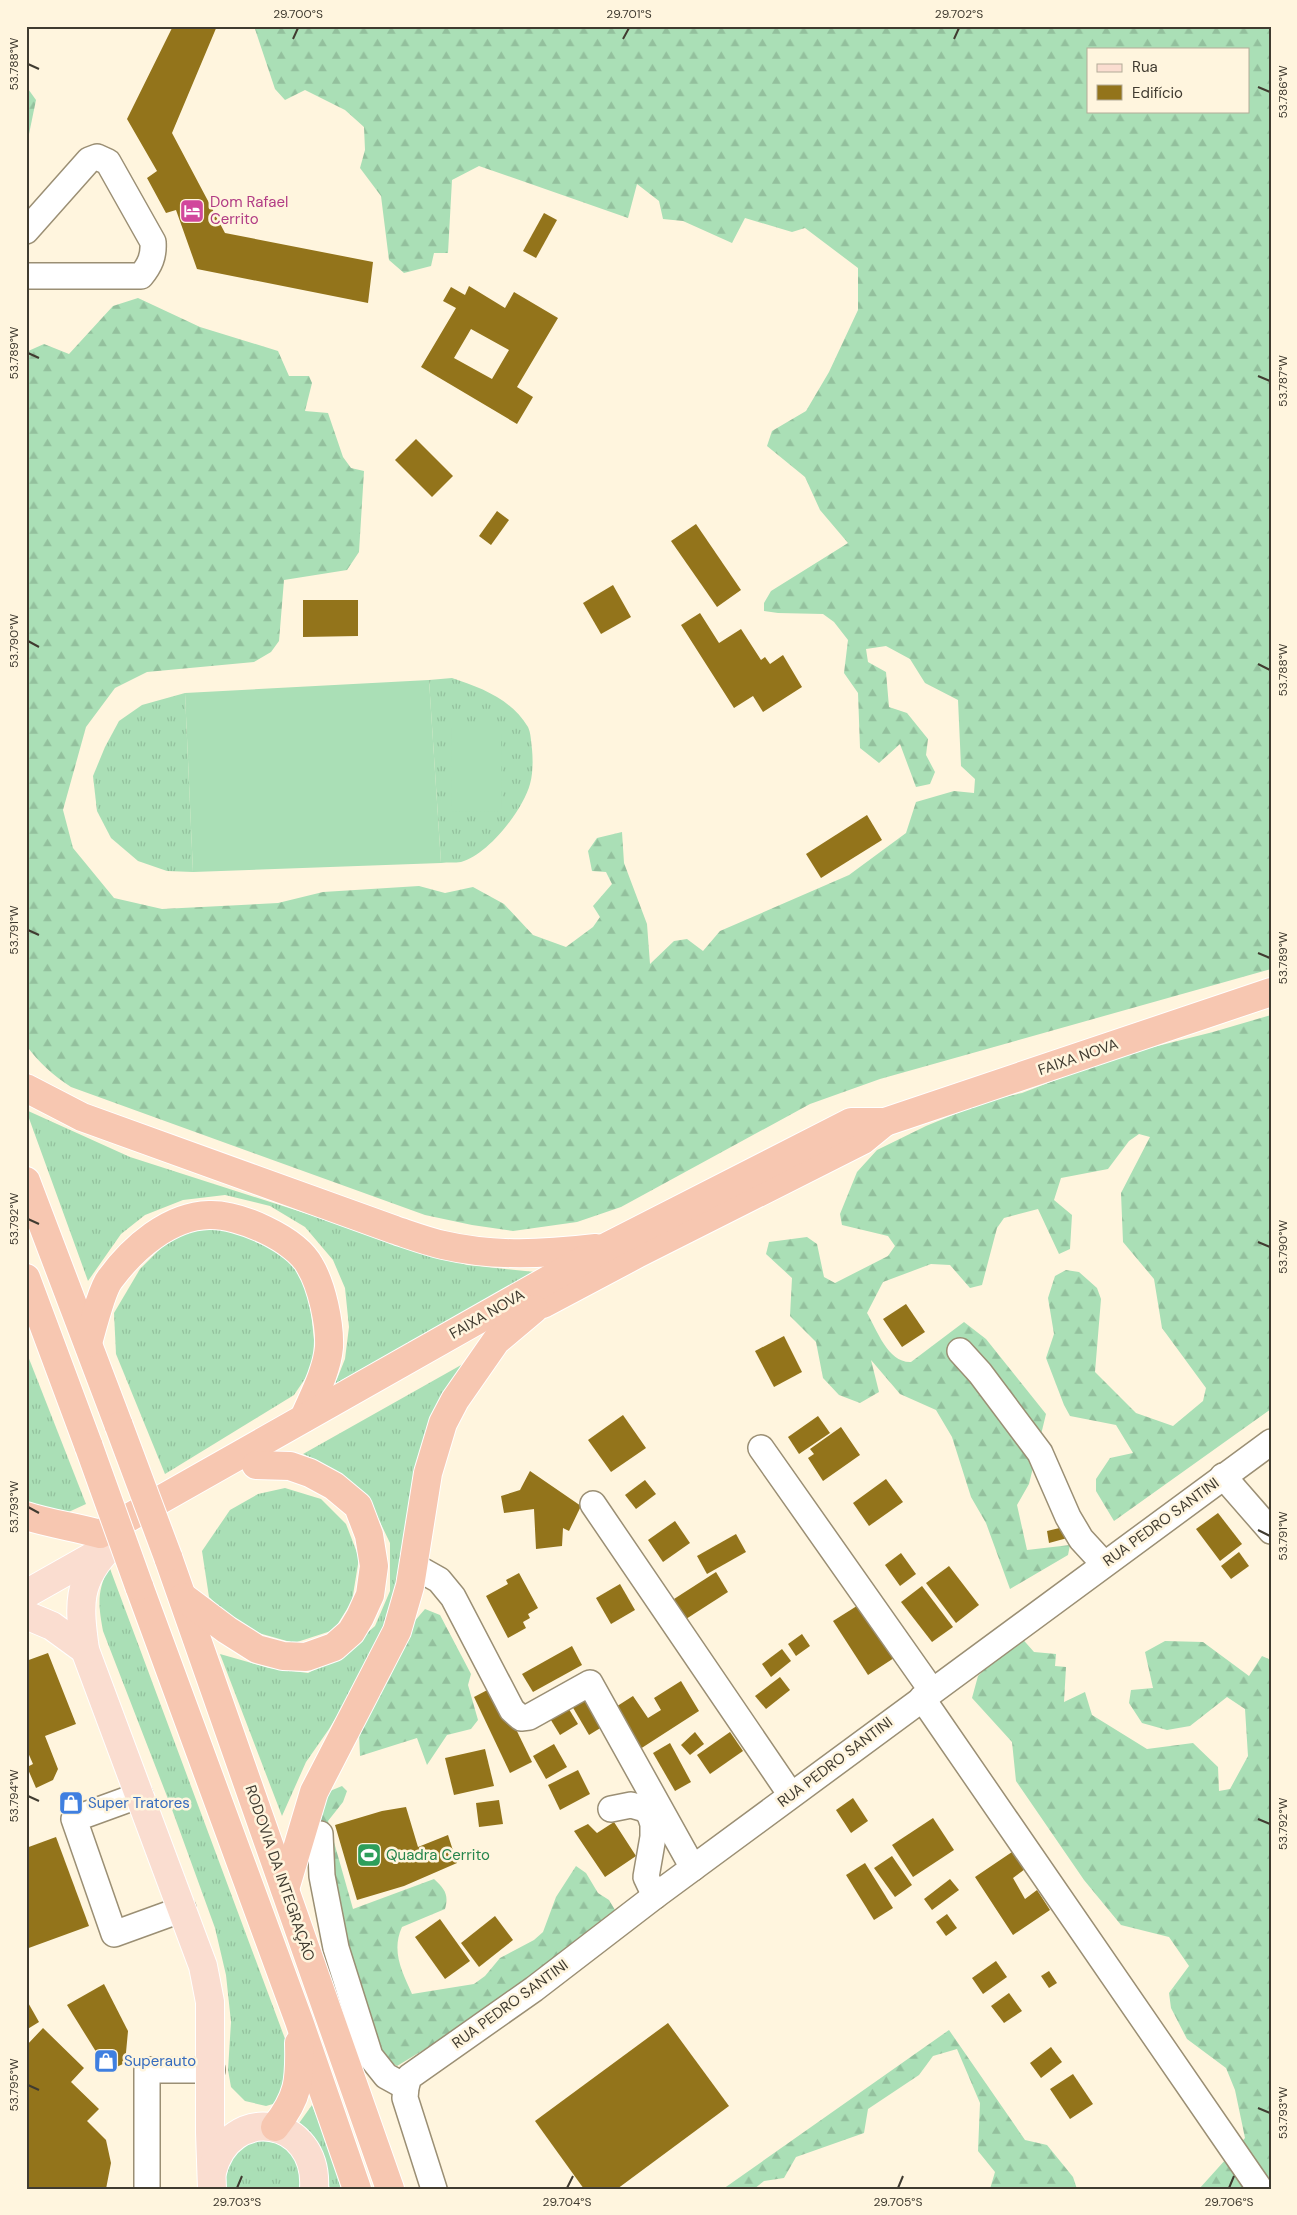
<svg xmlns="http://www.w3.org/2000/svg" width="1297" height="2215" font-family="'DM Sans',sans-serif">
  <defs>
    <pattern id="grass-tufts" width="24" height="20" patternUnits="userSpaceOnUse" patternTransform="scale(1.25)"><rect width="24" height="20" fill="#aadfb6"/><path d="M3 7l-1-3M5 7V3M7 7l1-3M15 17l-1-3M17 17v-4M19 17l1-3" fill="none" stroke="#93c09d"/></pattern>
    <pattern id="forest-firs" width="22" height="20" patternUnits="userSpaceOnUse" patternTransform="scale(1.25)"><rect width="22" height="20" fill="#aadfb6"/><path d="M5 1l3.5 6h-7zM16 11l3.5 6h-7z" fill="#93c09d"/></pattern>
  </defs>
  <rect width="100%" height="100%" fill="#fff5de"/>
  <!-- grass -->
  <g fill="url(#grass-tufts)">
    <path d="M452,678c30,10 59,21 76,49 3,6 3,15 4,22 1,11 1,25 -2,35 -7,26 -42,71 -69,78 -6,1 -13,0 -20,1l-12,-183z"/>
    <polygon points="185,693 193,872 167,871 138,861 111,838 97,811 93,776 105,747 119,721 142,705"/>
    <polygon points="26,1110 130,1157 467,1265 535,1272 335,1384 345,1359 349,1327 345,1288 333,1260 305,1227 270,1206 225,1195 183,1200 145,1215 121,1234 88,1281"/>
    <polygon points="229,1228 288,1251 308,1284 314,1340 313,1367 294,1395 165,1474 116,1354 114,1313 140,1269 179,1230"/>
    <polygon points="26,1351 86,1504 60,1516 26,1502"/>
    <polygon points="470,1360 391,1618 368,1665 329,1729 306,1762 282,1816 220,1654 269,1668 308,1673 341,1656 375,1626 390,1591 390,1543 369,1499 344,1477 320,1462 303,1454"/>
    <polygon points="285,1488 321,1499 346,1524 359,1558 352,1601 334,1630 294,1643 241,1628 209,1597 202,1551 230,1510 258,1494"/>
    <path d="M109,1566l185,497 -7,37 -21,6 -21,-5 -14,-14 -3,-17 3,-48 -5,-47 -11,-47 -45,-124 -67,-173c-5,-27 -6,-39 6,-65z"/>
    <polygon points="312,2105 331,2153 341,2189 330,2189 318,2146 297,2126"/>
    <path d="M256,2140c20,0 42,9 43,33 1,5 2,10 -1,16h-74c1,-34 3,-34 32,-49z"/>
  </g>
  <!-- forest -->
  <g fill="url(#forest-firs)" fill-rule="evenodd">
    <path d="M254,26h1017v943l-391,110 -70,25 -189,103 -44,15 -64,9 -41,-6 -47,-10 -354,-128c-18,-12 -32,-24 -45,-42v-693l18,-8 25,10 44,-48 25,-8 62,29 78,24 11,25h20l3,7 -7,28 23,2 15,44 8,11 13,3 -5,81 -12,18 -63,10 -5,61 -8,11 -17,10 -107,10 -32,16 -29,39 -23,83 10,38 41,50 48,11 116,-6 45,-11 96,-6 26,7 28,-6 31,17 29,31 33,12 27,-20 7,-10 -7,-11 19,-22 -6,-12 -14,-1 -4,-20 9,-13 25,-6 2,31 23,61 3,40 24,-23 13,-2 16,12 17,-20 129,-56 57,-42 10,-31 38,-11 20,2 1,-14 -14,-13 -3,-66 -33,-17 -15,-24 -24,-13 -20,3 2,13 18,10 3,35 18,6 21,26 -2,16 9,17 -5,12 -14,3 -16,-43 -21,19 -19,-15 -2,-55 -14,-20 4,-33 -14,-18 -11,-8 -45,-1 -14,-2v-8l7,-12 77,-48 -28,-33 -15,-33 -38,-31 5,-15 34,-20 23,-39 29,-62v-42l-53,-40 -13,4 -47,-14 -13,25 -49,-22 -20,-2 -4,-18 -22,-17 -9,34 -149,-52 -27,14 -4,73h-14l-3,13 -27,7 -15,-13 -8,-64 -21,-28 5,-18 -1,-23 -19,-17 -40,-20 -20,10 -10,-11zM1088,49h160v62h-160z"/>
    <polygon points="26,86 36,100 29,134 26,135"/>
    <path d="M1271,1015v394l-157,112 -18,-30v-12l14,-21 23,-5 -17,-28 -46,-9 -6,-11 -18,-47 8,-24 -6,-36 7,-22 11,-6 13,2 18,16 4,11 -6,73 41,41 37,13 30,-25 3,-13 -44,-60 -8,-49 -31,-37 -2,-49 29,-56 -11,-3 -10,7 -21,28 -47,9 -7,22 18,15 -2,34 -11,5 -21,-45 -34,9 -7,10 -15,57 -12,3 -20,-23 -19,-1 -48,18 -16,31c10,17 21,50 44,49l53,-40 22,17 60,75 -17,70 -12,21 10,45 43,-5 -2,10 -58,34 -24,-66 -15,-26 -19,-60 -16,-27 -36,-16 -29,-34 8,32 -19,11 -21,-8 -16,-17 -7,-36 -26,-26 2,-38 -26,-24 3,-12 38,-5 10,7 7,33 11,6 53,-27 7,-10 -7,-10 -46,-11 -2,-11 17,-42 20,-22 49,-24 61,-25 35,-8 96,-37 95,-24z"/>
    <polygon points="425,1609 440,1615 471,1674 468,1685 478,1720 471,1729 447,1735 427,1765 417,1738 360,1756 359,1733 407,1630"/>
    <polygon points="1019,1635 1034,1652 1056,1654 1055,1666 1066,1667 1064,1702 1085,1692 1092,1715 1147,1749 1193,1743 1218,1767 1219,1791 1230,1789 1248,1756 1245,1709 1227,1697 1190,1726 1167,1730 1142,1723 1129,1703 1131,1690 1153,1688 1145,1652 1165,1641 1203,1642 1249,1676 1262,1656 1271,1660 1271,2189 1199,2189 1245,2138 1235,2090 1226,2068 1187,2039 1171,2008 1169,1993 1189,1966 1169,1937 1121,1925 1084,1880 1016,1781 1012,1742 972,1698 978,1676"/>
    <path d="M342,1786l5,5 -4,11 -15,19 25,88 81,-30c11,10 15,16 11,30l-43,18c-11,24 0,45 10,67l62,-10 11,-8 15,-18 34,-18 9,-8 13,-35 20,-31 10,7 12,20 11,7 6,10v12l-129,90 -89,54 -19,-12 -65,-234 17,-29z"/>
    <polygon points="949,2030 1025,2140 1047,2145 1073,2177 1077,2189 990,2189 995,2172 978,2151 980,2103 957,2049 933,2056 919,2075 868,2109 864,2133 796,2157 784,2178 764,2181 754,2189 723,2189"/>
  </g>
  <!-- pitch -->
  <g fill="#aadfb6">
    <polygon points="429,680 441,863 193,872 185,693"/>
    <polygon points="451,726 501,726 502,811 452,812"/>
  </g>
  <!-- building -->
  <g fill="#93741b" fill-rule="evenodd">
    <polygon points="173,26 217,26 172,133 225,233 373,262 368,303 197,269 176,210 166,213 147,178 157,171 127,119"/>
    <polygon points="544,213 557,220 536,258 523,251"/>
    <path d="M469,286l36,22 9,-16 44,26 -41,69 16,10 -16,27 -96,-57 35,-59 -13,-7 8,-14 14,8zM471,329l38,21 -17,29 -38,-21z"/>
    <polygon points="416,439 453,476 432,497 395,460"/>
    <polygon points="497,511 509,520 491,545 479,536"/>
    <polygon points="696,524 741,590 717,607 671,541"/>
    <polygon points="613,585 631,617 601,634 583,603"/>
    <polygon points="303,600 358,600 358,636 303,637"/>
    <polygon points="700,613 719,643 741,629 761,660 765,657 770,664 783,655 802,687 763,712 753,696 734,708 681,625"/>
    <polygon points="867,815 882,840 821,878 806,854"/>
    <polygon points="906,1304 925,1332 902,1347 883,1319"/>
    <polygon points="784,1336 802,1372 774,1387 755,1351"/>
    <polygon points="623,1415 646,1448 611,1472 588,1440"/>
    <polygon points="818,1416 830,1433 799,1454 788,1437"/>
    <polygon points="841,1427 860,1455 823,1481 808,1458 814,1454 810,1449"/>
    <polygon points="530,1471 581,1506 569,1531 563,1528 562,1546 536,1549 534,1509 504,1513 501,1496 520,1490"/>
    <polygon points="886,1479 903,1502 869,1526 853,1503"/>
    <polygon points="645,1480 656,1494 636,1509 625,1495"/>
    <polygon points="1218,1513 1242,1544 1220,1561 1196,1529"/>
    <polygon points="675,1521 690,1543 663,1562 648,1540"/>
    <polygon points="1068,1526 1071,1537 1049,1543 1047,1531"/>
    <polygon points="736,1534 746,1552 707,1574 697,1556"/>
    <polygon points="1239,1552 1249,1566 1231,1579 1221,1566"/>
    <polygon points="901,1553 916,1574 900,1586 885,1565"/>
    <polygon points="949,1566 979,1605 956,1623 926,1583"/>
    <polygon points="716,1572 728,1592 686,1619 674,1599"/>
    <polygon points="519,1573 538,1608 528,1614 530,1618 523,1622 526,1628 508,1638 486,1596 508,1584 506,1580"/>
    <polygon points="620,1584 635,1610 611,1624 596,1598"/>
    <polygon points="922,1586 953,1627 932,1642 901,1602"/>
    <polygon points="860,1604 894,1658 868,1675 833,1621"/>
    <polygon points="802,1634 810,1646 796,1656 788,1644"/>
    <polygon points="572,1646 582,1665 533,1692 522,1674"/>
    <polygon points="782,1649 791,1661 771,1677 762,1664"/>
    <polygon points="48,1653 76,1724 45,1736 58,1769 53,1780 36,1788 27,1767 33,1764 26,1748 26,1661"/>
    <polygon points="780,1677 790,1690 766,1709 755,1696"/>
    <polygon points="681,1681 699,1711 637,1751 611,1710 633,1696 648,1718 661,1710 654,1698"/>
    <polygon points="495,1686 532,1762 510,1773 474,1697"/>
    <polygon points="585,1698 602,1727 589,1735 572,1706"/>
    <polygon points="564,1701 578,1724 560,1735 546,1712"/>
    <polygon points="695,1732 704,1744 690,1755 681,1745"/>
    <polygon points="730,1732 743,1751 710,1774 697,1755"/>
    <polygon points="670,1743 691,1782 675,1791 653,1753"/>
    <polygon points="554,1744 567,1767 546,1779 533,1756"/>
    <polygon points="485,1749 494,1786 454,1795 445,1758"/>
    <polygon points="578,1770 590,1794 560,1810 548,1785"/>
    <polygon points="853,1798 868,1821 851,1833 836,1810"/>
    <polygon points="499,1800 503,1824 479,1827 476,1803"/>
    <polygon points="406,1807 418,1847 448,1835 457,1863 404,1886 357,1900 335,1825 382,1811"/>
    <polygon points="933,1818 954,1850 913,1877 892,1845"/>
    <polygon points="614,1822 636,1856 605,1877 574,1831 588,1824 597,1833"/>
    <polygon points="56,1837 89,1926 26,1949 26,1848"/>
    <polygon points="1012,1852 1025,1869 1013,1878 1025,1899 1037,1890 1050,1910 1013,1935 975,1877"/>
    <polygon points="892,1856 912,1885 895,1897 874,1868"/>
    <polygon points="865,1863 893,1908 874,1920 846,1875"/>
    <polygon points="950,1879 959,1890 932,1910 924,1899"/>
    <polygon points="947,1914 957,1928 946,1936 936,1922"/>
    <polygon points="495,1916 513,1940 479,1967 461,1943"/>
    <polygon points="440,1919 470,1961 445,1979 415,1937"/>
    <polygon points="996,1961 1007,1977 983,1994 972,1978"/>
    <polygon points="1049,1971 1057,1983 1049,1988 1041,1976"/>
    <polygon points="104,1984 128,2031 125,2063 108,2071 67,2005"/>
    <polygon points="1009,1993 1022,2011 1004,2023 991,2006"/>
    <polygon points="26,1999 39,2022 26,2030"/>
    <polygon points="668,2023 729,2106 617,2189 584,2189 535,2121"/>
    <polygon points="43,2028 84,2068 71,2082 99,2109 87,2121 106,2140 111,2163 106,2189 26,2189 26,2046"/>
    <polygon points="1051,2047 1062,2062 1041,2078 1030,2063"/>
    <polygon points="1073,2074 1093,2104 1070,2119 1050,2089"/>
  </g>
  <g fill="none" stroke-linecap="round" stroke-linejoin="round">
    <defs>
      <g id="minor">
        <path d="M26,231l63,-71 8,-3 11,5 45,80c1,14 -3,23 -12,34h-115"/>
        <polyline points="960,1351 980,1373 1040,1453 1068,1517 1081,1539 1104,1564"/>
        <polyline points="761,1448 932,1691"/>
        <polyline points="1223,1476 1271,1531"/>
        <polyline points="593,1504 791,1795"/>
        <polyline points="414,1566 439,1580 453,1597 512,1710 521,1718 529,1717 590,1683 693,1868"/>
        <polyline points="922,1698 1260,2189"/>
        <polyline points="140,1795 74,1819 114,1934 183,1909"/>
        <polyline points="611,1809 631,1805 645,1809 650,1815 653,1824 653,1837 646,1877 655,1896"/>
        <polyline points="320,1834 322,1876 336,1948 370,2056 386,2076 406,2087"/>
        <polyline points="147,2189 147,2070 212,2070"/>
        <polyline points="434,2189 405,2098 406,2087 409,2077 534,1989 655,1896 1271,1442"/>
      </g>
      <g id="major">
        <path d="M110,1547c-34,34 -31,59 -25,103l118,316 7,36v130l2,57"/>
        <polyline points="26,1594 102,1551"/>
        <polyline points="26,1615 52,1626 85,1650"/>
        <path d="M212,2172c17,-69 107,-56 102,17"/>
      </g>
      <g id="highway">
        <path d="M26,1088l56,29 313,113c15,5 31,11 48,15 51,12 102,9 153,3"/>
        <polyline points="26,1181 119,1426"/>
        <polyline points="26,1278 89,1447"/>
        <polyline points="543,1304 637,1254 863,1140 885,1122"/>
        <path d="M88,1343c4,-14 14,-54 22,-64 23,-31 59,-63 99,-64 30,-1 87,24 101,51 12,20 20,58 19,81 -2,24 -16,50 -25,71"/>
        <path d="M26,1516c25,8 49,11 74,18l508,-288 243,-124h34l386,-130"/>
        <polyline points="168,1557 390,2189"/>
        <polyline points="139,1586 299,2021 357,2189"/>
        <polyline points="183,1597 227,1630 257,1649 283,1656 306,1657 334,1647 351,1632 360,1617 370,1595 374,1566 369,1535 358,1506 334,1486 310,1473 290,1466 256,1465"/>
        <polyline points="285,1889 314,1792 397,1631 410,1586 428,1473 443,1423 455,1400 496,1341 534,1309"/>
        <path d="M275,2127c24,-30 25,-47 24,-84"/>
      </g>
    </defs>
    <!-- minor casing -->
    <use href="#minor" stroke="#9b8f74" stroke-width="28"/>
    <!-- major casing -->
    <use href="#major" stroke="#fff" stroke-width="30"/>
    <!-- highway casing -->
    <use href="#highway" stroke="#fff" stroke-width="30"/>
    <!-- minor -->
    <use href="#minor" stroke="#fff" stroke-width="25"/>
    <!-- major -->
    <use href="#major" stroke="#faddd0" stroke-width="28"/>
    <!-- highway -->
    <use href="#highway" stroke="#f7c7b1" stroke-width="28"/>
    <defs>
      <g id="highway-bridge">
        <polyline points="119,1426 168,1557"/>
        <polyline points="89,1447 139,1586"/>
      </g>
    </defs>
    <!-- highway-bridge casing -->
    <use href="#highway-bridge" stroke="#fff" stroke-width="30" stroke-linecap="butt"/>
    <!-- highway-bridge -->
    <use href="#highway-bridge" stroke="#f7c7b1" stroke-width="28"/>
  </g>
  <!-- ticks -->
  <path fill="none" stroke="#403b30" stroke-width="2" d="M293,39l5,-11M623,39l6,-11M954,39l5,-11M28,64l11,5M1258,87l12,5M28,353l11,5M1258,376l12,5M28,641l11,6M1258,664l12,6M28,930l11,5M1258,953l12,5M28,1219l11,5M1258,1242l12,5M28,1507l11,6M1258,1530l12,6M28,1796l11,5M1258,1819l12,5M28,2085l11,5M1258,2108l12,5M237,2188l5,-12M567,2188l6,-12M898,2188l5,-12M1229,2188l5,-12"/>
  <!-- icons -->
  <defs>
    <symbol id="hotel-square" viewBox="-11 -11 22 22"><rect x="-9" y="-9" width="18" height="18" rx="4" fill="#d1479c" stroke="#fff5de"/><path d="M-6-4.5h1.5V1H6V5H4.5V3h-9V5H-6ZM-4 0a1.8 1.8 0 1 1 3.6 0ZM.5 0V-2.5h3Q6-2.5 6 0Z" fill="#fff"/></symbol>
    <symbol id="shop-square" viewBox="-11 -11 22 22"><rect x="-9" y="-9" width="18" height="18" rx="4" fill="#3f7fe0" stroke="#fff5de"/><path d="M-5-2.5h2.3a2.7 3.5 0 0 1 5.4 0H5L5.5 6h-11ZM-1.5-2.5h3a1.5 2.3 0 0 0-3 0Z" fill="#fff"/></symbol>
    <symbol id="stadium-square" viewBox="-11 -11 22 22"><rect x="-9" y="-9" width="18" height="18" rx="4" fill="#2e9e5b" stroke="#fff5de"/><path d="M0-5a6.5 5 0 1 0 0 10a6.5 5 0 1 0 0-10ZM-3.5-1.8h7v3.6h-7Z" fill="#fff"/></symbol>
  </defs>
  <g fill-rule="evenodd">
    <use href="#hotel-square" x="178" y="197" width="28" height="28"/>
    <use href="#shop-square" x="57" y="1789" width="28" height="28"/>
    <use href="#stadium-square" x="355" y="1841" width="28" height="28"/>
    <use href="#shop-square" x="92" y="2047" width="28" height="28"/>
  </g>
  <g text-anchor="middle" stroke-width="5" stroke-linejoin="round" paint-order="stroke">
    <!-- hotel labels -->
    <g font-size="15" fill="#b23c85" stroke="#fff5de" text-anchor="start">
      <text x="210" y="207">Dom Rafael<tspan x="210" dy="17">Cerrito</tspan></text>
    </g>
    <!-- street labels -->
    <g font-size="15" fill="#403b30" stroke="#fff5de">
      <text transform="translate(1078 1057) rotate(-19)" y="5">FAIXA NOVA</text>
      <text transform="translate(487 1314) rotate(-30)" y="5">FAIXA NOVA</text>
      <text transform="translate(1161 1522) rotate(-36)" y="5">RUA PEDRO SANTINI</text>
      <text transform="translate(835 1762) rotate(-37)" y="5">RUA PEDRO SANTINI</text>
      <text transform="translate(280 1873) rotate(71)" y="5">RODOVIA DA INTEGRAÇÃO</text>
      <text transform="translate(510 2004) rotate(-36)" y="5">RUA PEDRO SANTINI</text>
    </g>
    <!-- shop labels -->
    <g font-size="15" fill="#366cbe" stroke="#fff5de" text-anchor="start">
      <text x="88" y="1808">Super Tratores</text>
      <text x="124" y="2066">Superauto</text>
    </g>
    <!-- leisure labels -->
    <g font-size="15" fill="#27864d" stroke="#fff5de" text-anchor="start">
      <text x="386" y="1860">Quadra Cerrito</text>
    </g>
  </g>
  <!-- border -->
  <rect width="1297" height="2215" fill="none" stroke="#fff5de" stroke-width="55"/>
  <!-- legend -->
  <rect x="1087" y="48" width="162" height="65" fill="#fff5de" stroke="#b3ab98"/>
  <rect x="1097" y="64" width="25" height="8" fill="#faddd0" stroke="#b3ab98"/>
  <text x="1132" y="72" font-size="15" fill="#403b30">Rua</text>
  <rect x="1097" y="85" width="25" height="15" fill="#93741b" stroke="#b3ab98"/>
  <text x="1132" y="98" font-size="15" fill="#403b30">Edifício</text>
  <rect x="28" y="28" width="1242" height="2160" fill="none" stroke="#403b30" stroke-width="2"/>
  <g font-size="12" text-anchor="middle" fill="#403b30">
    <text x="298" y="18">29.700°S</text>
    <text x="629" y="18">29.701°S</text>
    <text x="959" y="18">29.702°S</text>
    <text transform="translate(14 64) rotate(-90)" y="4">53.788°W</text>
    <text transform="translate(1283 92) rotate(-90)" y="4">53.786°W</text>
    <text transform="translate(14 353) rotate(-90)" y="4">53.789°W</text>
    <text transform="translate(1283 381) rotate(-90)" y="4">53.787°W</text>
    <text transform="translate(14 641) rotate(-90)" y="4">53.790°W</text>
    <text transform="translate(1283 670) rotate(-90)" y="4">53.788°W</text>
    <text transform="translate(14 930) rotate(-90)" y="4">53.791°W</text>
    <text transform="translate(1283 958) rotate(-90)" y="4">53.789°W</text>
    <text transform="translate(14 1219) rotate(-90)" y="4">53.792°W</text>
    <text transform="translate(1283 1247) rotate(-90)" y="4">53.790°W</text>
    <text transform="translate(14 1507) rotate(-90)" y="4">53.793°W</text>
    <text transform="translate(1283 1536) rotate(-90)" y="4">53.791°W</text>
    <text transform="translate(14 1796) rotate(-90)" y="4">53.794°W</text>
    <text transform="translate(1283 1824) rotate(-90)" y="4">53.792°W</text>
    <text transform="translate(14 2085) rotate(-90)" y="4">53.795°W</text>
    <text transform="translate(1283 2113) rotate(-90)" y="4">53.793°W</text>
    <text x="237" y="2206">29.703°S</text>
    <text x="567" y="2206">29.704°S</text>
    <text x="898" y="2206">29.705°S</text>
    <text x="1229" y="2206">29.706°S</text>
  </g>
</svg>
